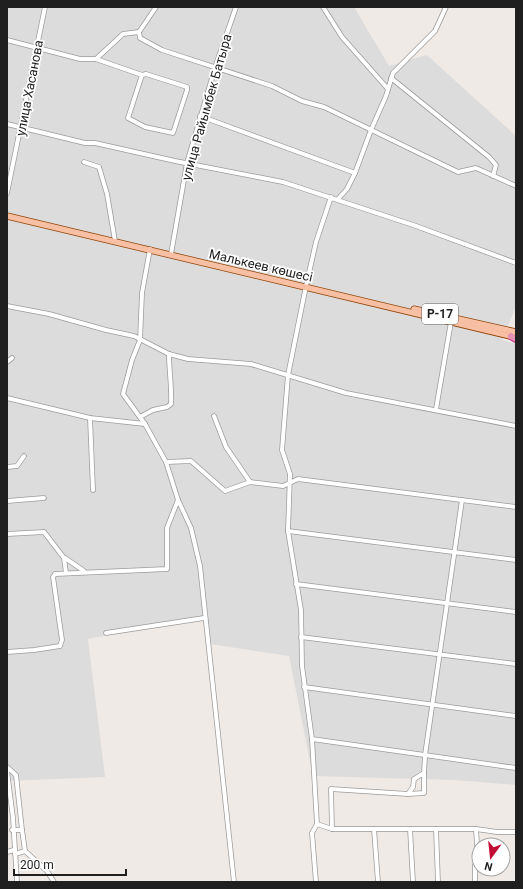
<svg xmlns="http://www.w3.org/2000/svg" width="523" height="889" font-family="Roboto,sans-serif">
  <rect width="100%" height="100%" fill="#efeae6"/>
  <!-- residential -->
  <polygon fill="#dddcdc" points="7,7 354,7 389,66 427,55 516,136 516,306 502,340 516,344 516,785 454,780 313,776 289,656 210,644 202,617 88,639 105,777 7,781"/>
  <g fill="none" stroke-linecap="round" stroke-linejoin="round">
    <defs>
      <g id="minor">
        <polyline points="156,7 139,32 140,38 162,50 272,86 302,101 324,107 458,172 476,168 516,186"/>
        <polyline points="323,7 342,37 388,89"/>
        <polyline points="7,40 80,59 96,59 123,34 139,32"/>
        <polyline points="96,59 142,75 146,74 187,87 187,90 173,133 145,127 128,118 142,75"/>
        <polyline points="391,78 489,157 496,165 493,176"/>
        <polyline points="200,116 355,173"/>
        <polyline points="7,124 85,143 95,143 175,161 283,182 416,226 516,263"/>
        <polyline points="84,162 99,167 107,194 115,241"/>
        <polyline points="7,193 45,7"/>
        <polyline points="338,199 347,189 355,173 371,130 386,96 393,73 435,31 446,7"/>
        <polyline points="150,249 142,293 140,340 132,360 123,394 145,424 166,462 178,500 191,528 200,566 234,882"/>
        <polyline points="171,254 187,163 215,68 236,7"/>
        <polyline points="7,306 49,314 106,330 134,336 169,354 188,359 251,364 346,393 516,426"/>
        <polyline points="7,362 12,358"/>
        <polyline points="7,398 90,418 145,424"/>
        <polyline points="436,409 451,322"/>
        <polyline points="214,416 226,447 250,482"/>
        <path d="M140,417l13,-7 14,-3 4,-3c1,-17 -2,-33 -2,-50"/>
        <polyline points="90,418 93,490"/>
        <polyline points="166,462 191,461 225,491 250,482 283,486 298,479 516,507"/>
        <polyline points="7,467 17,466 24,456"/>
        <polyline points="7,501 44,498"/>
        <polyline points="288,531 516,560"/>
        <polyline points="7,534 44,532 64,558 66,573"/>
        <polyline points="65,558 84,571"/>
        <polyline points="296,584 516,612"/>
        <polyline points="106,633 204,618"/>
        <polyline points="301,637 516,664"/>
        <polyline points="7,652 34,650 60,646 62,640 53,577 55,574 167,569 167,528 178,500"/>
        <polyline points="304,687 516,716"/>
        <polyline points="312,739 516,768"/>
        <polyline points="425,755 462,500"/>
        <polyline points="7,767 16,775 22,830 12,830"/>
        <polyline points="7,771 13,818 17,882"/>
        <polyline points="408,794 424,793 424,773"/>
        <polyline points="317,824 332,829 331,789 408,794 413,787 414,779 424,773 425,756"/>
        <polyline points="332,829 476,829 497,832 516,832"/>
        <polyline points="374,829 378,882"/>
        <polyline points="410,829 413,882"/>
        <polyline points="436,829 438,882"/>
        <polyline points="25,851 47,871 54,882"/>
        <polyline points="7,852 14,850"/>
        <polyline points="15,854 25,851 22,830"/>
        <polyline points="316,882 312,833 317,824 312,739 302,666 301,610 288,531 290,474 282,450 288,375 306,286 316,242 331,197"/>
        <polyline points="475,882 475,865 478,859 476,829"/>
      </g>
      <g id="major">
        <polyline points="7,216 514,337"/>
        <polyline points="414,309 516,332"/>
      </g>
      <polyline id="highway" points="511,336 516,339"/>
    </defs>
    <!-- minor casing -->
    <use href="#minor" stroke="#9c9c9c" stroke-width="5.5"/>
    <!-- major casing -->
    <use href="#major" stroke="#914509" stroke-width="7"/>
    <!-- highway casing -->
    <use href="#highway" stroke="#d12f8b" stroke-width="8"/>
    <!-- minor -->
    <use href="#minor" stroke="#fff" stroke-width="4"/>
    <!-- major -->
    <use href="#major" stroke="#f7bfa3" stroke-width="5.5"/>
    <!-- highway -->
    <use href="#highway" stroke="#e292b3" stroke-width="6"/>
  </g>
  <g text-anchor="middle" stroke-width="3.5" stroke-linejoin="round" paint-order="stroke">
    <!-- shield labels -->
    <rect fill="#fff" stroke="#626262" stroke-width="1" x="422" y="304" width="36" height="20" rx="3"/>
    <g font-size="12" font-weight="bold" fill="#1f1f1f">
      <text x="440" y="318">P-17</text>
    </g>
    <!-- street labels -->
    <g font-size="13" fill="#1f1f1f" stroke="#fff">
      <text transform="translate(29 88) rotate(-79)" y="5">улица Хасанова</text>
      <text transform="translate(206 107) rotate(-74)" y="5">улица Райымбек Батыра</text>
      <text transform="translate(261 265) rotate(13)" y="5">Малькеев көшесі</text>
    </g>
  </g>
  <!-- border -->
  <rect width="523" height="889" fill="none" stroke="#1f1f1f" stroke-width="16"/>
  <!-- north arrow -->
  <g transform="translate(491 857) rotate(195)"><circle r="19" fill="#ffffff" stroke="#a5a5a5"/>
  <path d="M0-3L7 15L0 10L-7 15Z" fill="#c20b35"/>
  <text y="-6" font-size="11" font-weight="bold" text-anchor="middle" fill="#1f1f1f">N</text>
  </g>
  <!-- scale -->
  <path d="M14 869v6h112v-6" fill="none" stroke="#1f1f1f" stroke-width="2"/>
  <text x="20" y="869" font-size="12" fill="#1f1f1f" stroke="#ffffff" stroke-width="3" paint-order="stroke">200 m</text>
</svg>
